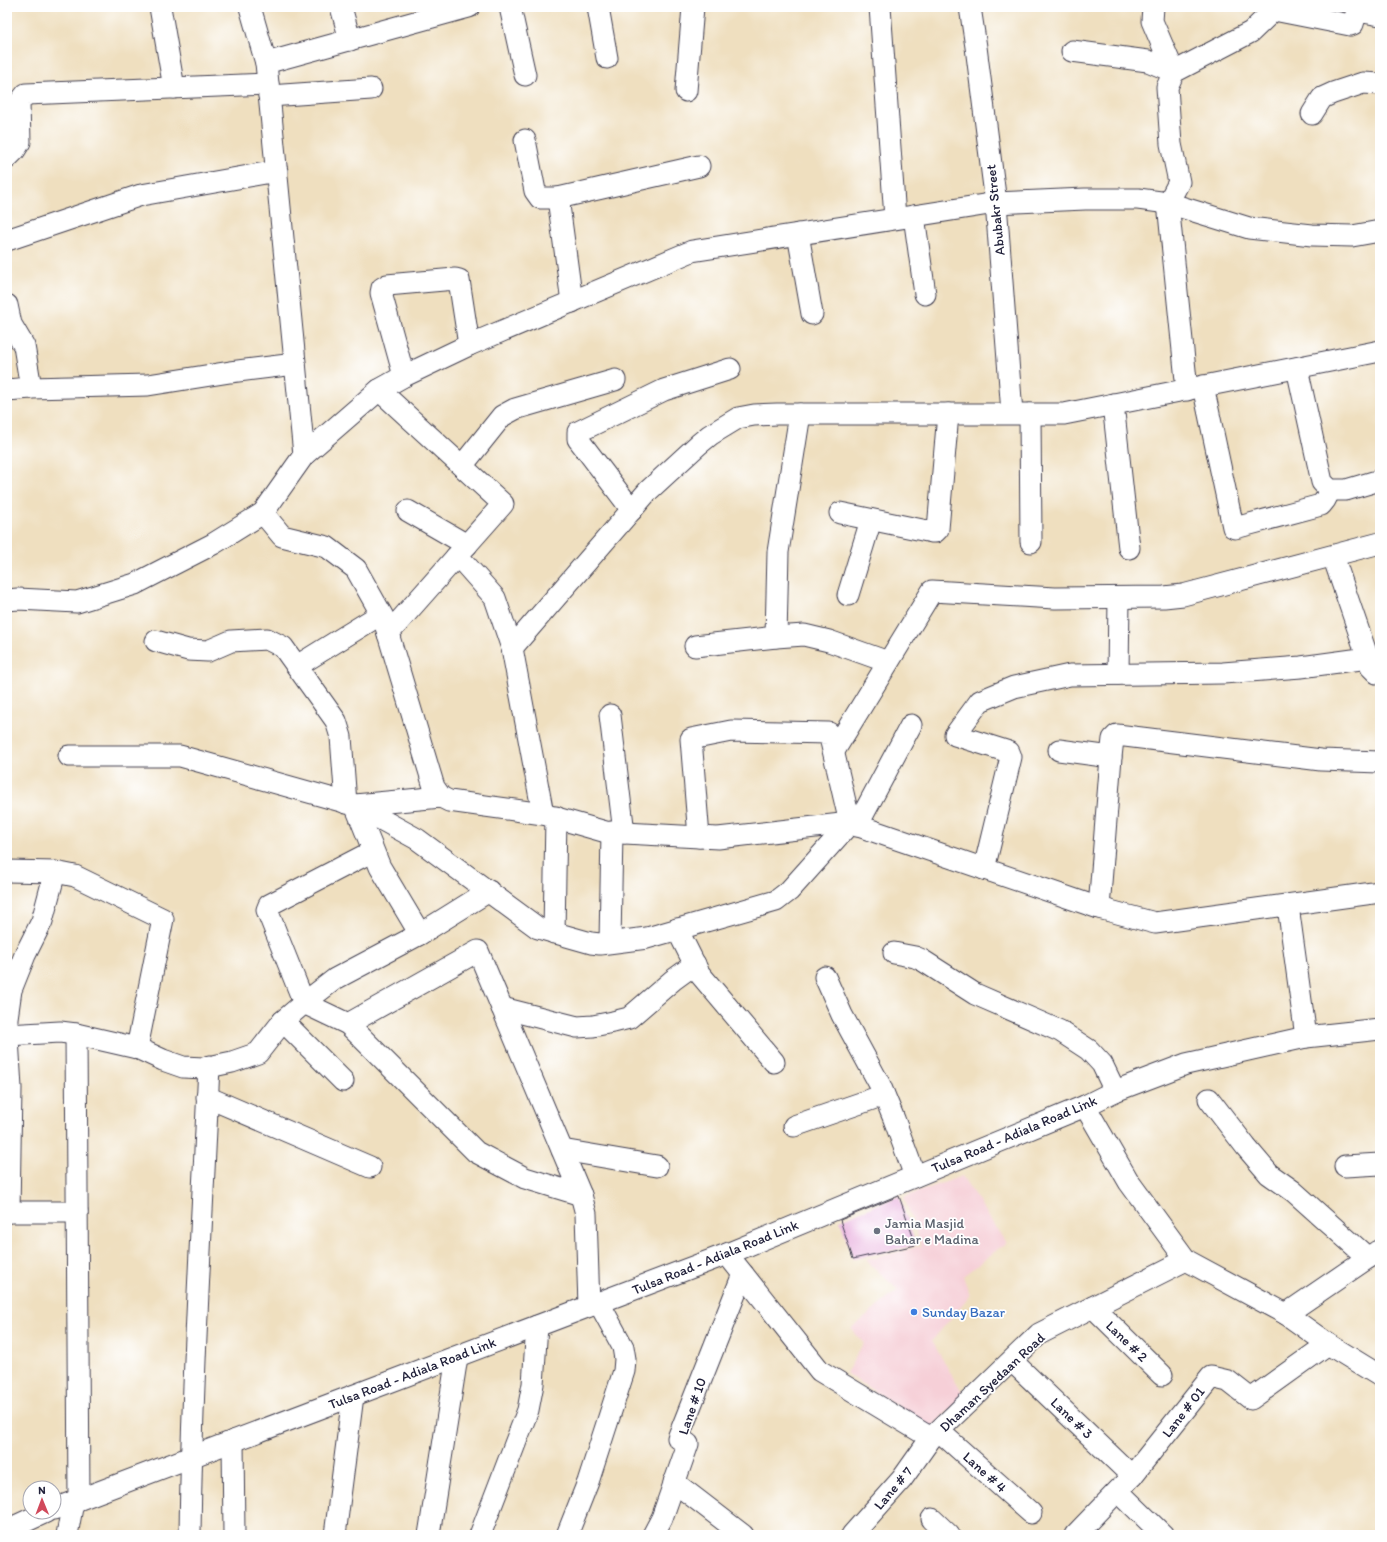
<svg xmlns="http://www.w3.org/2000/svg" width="1387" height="1542" font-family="Itim,sans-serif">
  <rect width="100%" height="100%" fill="#fff"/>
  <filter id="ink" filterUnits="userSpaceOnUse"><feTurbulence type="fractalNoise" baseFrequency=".025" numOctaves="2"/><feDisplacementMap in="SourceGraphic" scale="8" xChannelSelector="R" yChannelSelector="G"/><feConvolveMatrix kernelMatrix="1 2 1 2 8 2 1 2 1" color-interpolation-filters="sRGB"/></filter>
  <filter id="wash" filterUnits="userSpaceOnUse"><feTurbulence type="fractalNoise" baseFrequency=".012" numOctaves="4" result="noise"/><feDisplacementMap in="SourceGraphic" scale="16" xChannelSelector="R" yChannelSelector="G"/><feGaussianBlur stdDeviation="0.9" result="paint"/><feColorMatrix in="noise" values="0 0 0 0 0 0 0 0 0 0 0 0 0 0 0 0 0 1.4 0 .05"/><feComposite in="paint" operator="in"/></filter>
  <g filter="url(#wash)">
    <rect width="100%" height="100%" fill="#efdfbf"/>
    <!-- built -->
    <polygon fill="#f6cfd7" points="962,1176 1006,1243 963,1276 970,1295 932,1341 964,1396 931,1428 846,1373 864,1343 851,1329 898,1290 866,1260 921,1246 904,1197"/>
    <g id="blocks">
      <!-- building -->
      <polygon fill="#e6a7da" points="899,1196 916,1245 853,1259 840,1220"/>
    </g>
  </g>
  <g filter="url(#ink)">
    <use href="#blocks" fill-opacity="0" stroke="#413e4f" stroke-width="1"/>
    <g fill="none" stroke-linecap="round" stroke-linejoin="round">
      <defs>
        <g id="minor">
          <polyline points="160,7 174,88"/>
          <polyline points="250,7 266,63 304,455"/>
          <polyline points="341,7 350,40"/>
          <polyline points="510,7 525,75"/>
          <polyline points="598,7 607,58"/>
          <polyline points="880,7 895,218"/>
          <polyline points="970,7 976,47 996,203 1012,413"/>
          <polyline points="1153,7 1152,21 1174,72"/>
          <polyline points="1274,10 1350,25 1353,24 1356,14 1363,12 1380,15"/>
          <polyline points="1072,51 1148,61 1174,72"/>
          <polyline points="266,63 469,7"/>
          <polyline points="686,91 693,7"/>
          <polyline points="269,96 371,89"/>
          <polyline points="1312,114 1322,98 1333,93 1363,83 1380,84"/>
          <polyline points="525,140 535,191 540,198 558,198"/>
          <polyline points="7,158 15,150 20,142 19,103 26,94 268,84"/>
          <polyline points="914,216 925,294"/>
          <polyline points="798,234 812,314"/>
          <polyline points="7,240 141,195 277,171"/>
          <polyline points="572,302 558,198 699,166"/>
          <polyline points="7,305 11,324 24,346 31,388"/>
          <polyline points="1297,368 1322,482 1330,490 1346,490 1380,480"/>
          <polyline points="404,376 381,293 382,288 387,285 455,279 459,280 469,345"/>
          <polyline points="1203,386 1233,527 1235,528 1321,505 1325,500 1330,490"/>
          <polyline points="7,390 31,388 148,385 230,372 295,364"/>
          <polyline points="379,390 503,504 388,634"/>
          <polyline points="1187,390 1168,203 1179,182 1171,144 1167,87 1174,72 1251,32 1277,7"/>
          <polyline points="1113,404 1129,548"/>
          <polyline points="1030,414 1031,542"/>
          <polyline points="462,466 502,416 515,409 615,380"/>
          <polyline points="632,510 578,439 578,432 664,390 730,369"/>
          <polyline points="408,511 467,545"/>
          <polyline points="263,513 282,536 327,547 356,569 383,617 434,787 441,797 449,801 543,814 606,832 718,838 850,823"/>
          <polyline points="840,513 932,532 935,532 938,529 948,414"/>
          <polyline points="1333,556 1371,667 1377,673 1380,673"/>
          <polyline points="456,557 465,564 495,598 512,648 543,814"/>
          <polyline points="848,595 871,520"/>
          <polyline points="7,600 18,599 77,602 135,584 213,544 263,513 304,455 379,390 404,376 469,345 692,251 996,203 1085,199 1138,199 1168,203 1249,228 1312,235 1352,236 1380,231"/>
          <polyline points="776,637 778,552 800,414"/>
          <polyline points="156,641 188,650 208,651 231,641 267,639 283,647 336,721 341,737 346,803"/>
          <polyline points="695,646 776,637 804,635 829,641 888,662"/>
          <polyline points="512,648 648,491 699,444 710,435 738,418 754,415 777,414 1064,414 1380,351"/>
          <polyline points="297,666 381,614"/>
          <polyline points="1118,674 1119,598"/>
          <polyline points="610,715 624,833"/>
          <polyline points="1059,750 1111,757"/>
          <polyline points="834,751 932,591 1055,598 1164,597 1183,595 1380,543"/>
          <polyline points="69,756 180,756 355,805 417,839 538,928 591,943 600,944 647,938 776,901 789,891 850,823"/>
          <polyline points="857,826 911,725"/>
          <polyline points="699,837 691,739 731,731 829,733 850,823 1099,908 1155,923 1380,892"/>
          <polyline points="373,851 269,905 267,910 304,1003 348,1024 476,1152 525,1178 581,1195"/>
          <polyline points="984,869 1011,757 1009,752 955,735 980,701 1014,687 1070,675 1223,673 1301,667 1368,658"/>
          <polyline points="7,871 55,872 75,876 163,919 137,1048"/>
          <polyline points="1288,906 1306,1037"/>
          <polyline points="1099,908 1111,757 1113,739 1117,735 1321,760 1380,762"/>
          <polyline points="677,929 699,973 774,1062"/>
          <polyline points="554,933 556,817"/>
          <polyline points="420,934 380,867 355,805 441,797"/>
          <polyline points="610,942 612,832"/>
          <polyline points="894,953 915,957 922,960 975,994 1060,1031 1089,1050 1102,1064 1115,1091"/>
          <polyline points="825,977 842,1015 880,1085 894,1119 915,1176"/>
          <polyline points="502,1008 577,1027 593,1026 613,1022 629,1018 673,980 695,964"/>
          <polyline points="7,1018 11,990 25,955 42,921 55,872"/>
          <polyline points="283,1021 343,1081"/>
          <polyline points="7,1022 11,1088 9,1212"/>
          <polyline points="348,1024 478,951 581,1195 586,1214 589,1306"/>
          <polyline points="76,1034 79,1499"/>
          <polyline points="7,1035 60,1032 76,1034 137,1048 163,1060 183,1067 204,1068 232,1062 258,1053 283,1021 304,1003 335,979 420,934 489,891"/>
          <polyline points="207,1097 370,1167"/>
          <polyline points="1209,1099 1246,1147 1269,1174 1293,1191 1368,1258"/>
          <polyline points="1085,1106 1129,1182 1186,1260"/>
          <polyline points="794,1126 884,1095"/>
          <polyline points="562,1150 657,1166"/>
          <polyline points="1345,1166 1380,1164"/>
          <polyline points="7,1212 77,1212"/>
          <polyline points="727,1254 820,1371 931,1438 1039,1334 1186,1260 1286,1314 1328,1344 1380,1376"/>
          <polyline points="1093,1307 1162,1375"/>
          <polyline points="1286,1314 1378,1251"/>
          <polyline points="1012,1361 1132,1476"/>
          <polyline points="939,1431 1031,1513"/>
          <polyline points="233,1441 234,1535"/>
          <polyline points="674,1482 743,1535"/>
          <polyline points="1118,1491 1163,1535"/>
          <polyline points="54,1509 727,1254 1085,1106 1115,1091 1186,1064 1306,1037 1380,1029"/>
          <polyline points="932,1519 949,1535"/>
          <polyline points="7,1530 46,1512"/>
          <polyline points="67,1535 73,1502"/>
          <path d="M190,1535c2,-156 12,-312 19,-469"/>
          <polyline points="335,1535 353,1396"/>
          <polyline points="429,1535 457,1357"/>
          <polyline points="480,1535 528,1410 533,1384 537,1326"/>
          <polyline points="567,1535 588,1482 624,1371 625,1359 623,1347 599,1303"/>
          <polyline points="653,1535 662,1518 688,1444 678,1438 743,1274"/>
          <polyline points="852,1535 902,1479 931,1438"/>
          <polyline points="1075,1535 1132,1476 1211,1377 1228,1381 1251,1399 1328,1344"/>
        </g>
      </defs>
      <!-- minor casing -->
      <use href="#minor" stroke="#413e4f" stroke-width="23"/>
      <!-- minor -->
      <use href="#minor" stroke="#fff" stroke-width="21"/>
    </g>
  </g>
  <!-- markers -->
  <circle fill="#6b7280" stroke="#fff" stroke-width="1.5" cx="877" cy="1231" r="4"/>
  <circle fill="#3f7fe0" stroke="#fff" stroke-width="1.5" cx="914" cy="1312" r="4"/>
  <g text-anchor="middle" stroke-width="3.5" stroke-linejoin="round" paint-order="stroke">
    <!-- street labels -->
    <g font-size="14" fill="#22223b" stroke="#fff">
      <text transform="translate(995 210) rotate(-96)" y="5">Abubakr Street</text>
      <text transform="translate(1014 1134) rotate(-23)" y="5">Tulsa Road - Adiala Road Link</text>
      <text transform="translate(715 1257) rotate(-22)" y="5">Tulsa Road - Adiala Road Link</text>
      <text transform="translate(1127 1341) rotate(44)" y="5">Lane # 2</text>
      <text transform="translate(412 1373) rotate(-21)" y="5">Tulsa Road - Adiala Road Link</text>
      <text transform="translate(992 1382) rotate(-43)" y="5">Dhaman Syedaan Road</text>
      <text transform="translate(692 1406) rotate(-71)" y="5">Lane # 10</text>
      <text transform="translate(1183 1412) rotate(-52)" y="5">Lane # 01</text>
      <text transform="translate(1072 1418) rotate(44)" y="5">Lane # 3</text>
      <text transform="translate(985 1472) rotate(42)" y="5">Lane # 4</text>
      <text transform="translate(893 1488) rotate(-50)" y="5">Lane # 7</text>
    </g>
    <!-- worship labels -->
    <g font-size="14" fill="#5b616d" stroke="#fff" text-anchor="start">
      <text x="885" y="1228">Jamia Masjid<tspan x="885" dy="16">Bahar e Madina</tspan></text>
    </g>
    <!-- shop labels -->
    <g font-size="14" fill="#366cbe" stroke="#fff" text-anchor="start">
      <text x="922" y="1317">Sunday Bazar</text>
    </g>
  </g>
  <!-- margin -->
  <rect width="1387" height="1542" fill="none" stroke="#fff" stroke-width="24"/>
  <!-- north arrow -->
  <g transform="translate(42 1500) rotate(359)"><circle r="19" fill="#ffffff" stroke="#a7a7b1"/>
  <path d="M0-3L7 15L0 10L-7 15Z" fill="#d1495b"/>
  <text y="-6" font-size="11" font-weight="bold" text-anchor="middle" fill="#22223b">N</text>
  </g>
</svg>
